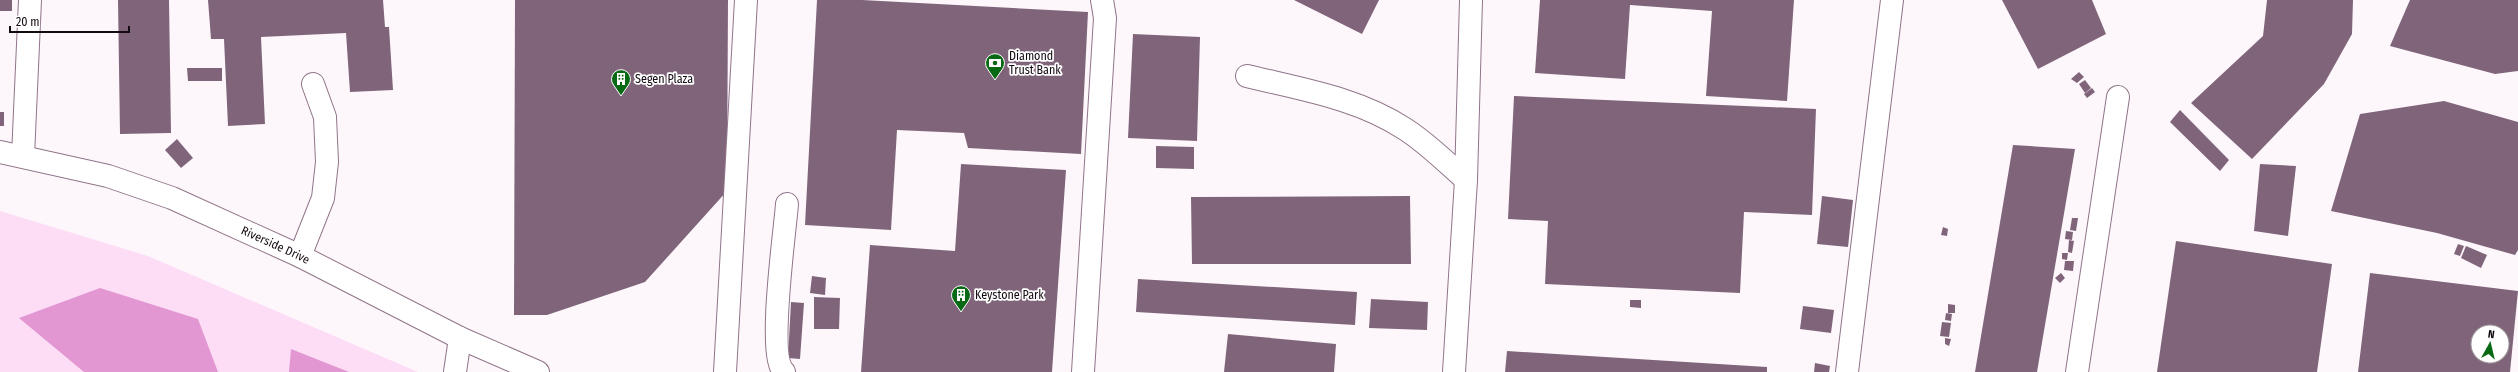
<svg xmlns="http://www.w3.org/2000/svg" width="2518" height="372" font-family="'Fira Sans Condensed',sans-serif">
  <rect width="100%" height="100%" fill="#fdf7fc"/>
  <!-- green -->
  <polygon fill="#fcddf5" points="0,211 148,256 418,372 0,372"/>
  <!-- forest -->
  <g fill="#e297d2">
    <polygon points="100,288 198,319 218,372 84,372 19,318"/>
    <polygon points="291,349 349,372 289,372"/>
  </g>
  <!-- building -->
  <g fill="#80657a" fill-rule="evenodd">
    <rect x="0" y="0" width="12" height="11"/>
    <polygon points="118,0 169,0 171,133 120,134"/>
    <polygon points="208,0 383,0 385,27 389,27 393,90 350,92 346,33 261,37 265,124 228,126 224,39 211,39"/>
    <polygon points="515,0 728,0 727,191 645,282 547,315 514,315"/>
    <polygon points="817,0 862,0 1088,12 1081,154 968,148 964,133 897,130 891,230 805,225"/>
    <polygon points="1294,0 1379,0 1362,34"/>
    <polygon points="1540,0 1794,0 1787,101 1706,96 1712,11 1630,5 1625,79 1535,73"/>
    <polygon points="2002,0 2092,0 2106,34 2038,69"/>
    <polygon points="2267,0 2353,0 2352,34 2324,84 2252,159 2191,103 2263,36"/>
    <polygon points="2410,0 2518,0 2518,71 2495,74 2390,46"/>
    <polygon points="1133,34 1200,37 1197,141 1128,138"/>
    <polygon points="187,68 222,68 222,81 188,81"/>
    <polygon points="2079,72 2084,77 2077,83 2071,79"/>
    <polygon points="2085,80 2091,88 2085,93 2079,84"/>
    <polygon points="2092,88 2095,92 2087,98 2084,94"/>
    <polygon points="1514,96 1816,109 1812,215 1744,212 1740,293 1545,284 1548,221 1508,219"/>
    <polygon points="2444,101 2518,122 2518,250 2515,255 2437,233 2331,211 2360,114"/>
    <polygon points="2180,110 2229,160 2220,171 2170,122"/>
    <rect x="0" y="112" width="4" height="14"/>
    <polygon points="177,139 193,158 181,168 165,150"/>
    <polygon points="2013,145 2075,149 2037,372 1975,372"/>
    <polygon points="1156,146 1194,147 1194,169 1156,168"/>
    <polygon points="961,164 1066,170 1052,372 861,372 870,245 955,251"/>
    <polygon points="2260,164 2296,166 2288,236 2254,231"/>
    <polygon points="1410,196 1411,264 1192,264 1191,197"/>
    <polygon points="1822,196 1853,200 1848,247 1817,244"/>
    <polygon points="2072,218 2078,218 2076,231 2070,230"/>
    <polygon points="1943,227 1948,229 1947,236 1941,235"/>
    <polygon points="2066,231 2073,232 2072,240 2065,239"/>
    <polygon points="2069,240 2074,241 2072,253 2068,252"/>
    <polygon points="2176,241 2332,264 2317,372 2157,372"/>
    <polygon points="2458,244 2464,246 2460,256 2454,254"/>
    <polygon points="2466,246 2487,255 2481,268 2461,258"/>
    <polygon points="2062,253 2068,253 2067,260 2062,259"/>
    <polygon points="2065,261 2074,261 2073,271 2064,270"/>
    <polygon points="2061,273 2065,278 2060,283 2055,278"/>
    <path d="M2370,273l148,18 -8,81h-152zM2478,332h24v24h-24z"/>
    <polygon points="812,276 826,278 825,295 810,293"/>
    <polygon points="1138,279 1357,292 1355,325 1136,312"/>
    <polygon points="814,297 840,298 839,329 814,329"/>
    <polygon points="1371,299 1428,302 1427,330 1369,328"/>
    <polygon points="1630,300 1641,300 1641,308 1630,307"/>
    <polygon points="791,302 804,303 800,359 788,358"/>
    <polygon points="1948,304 1955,305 1955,313 1948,313"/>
    <polygon points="1803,306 1834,310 1831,333 1800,329"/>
    <polygon points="1946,313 1952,314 1951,321 1945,320"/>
    <polygon points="1942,322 1951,323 1949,337 1940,336"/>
    <polygon points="1228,334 1336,344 1334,372 1224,372"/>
    <polygon points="1945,338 1951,339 1949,346 1945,344"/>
    <polygon points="1507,351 1767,367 1767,372 1505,372"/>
    <polygon points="1815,363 1830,366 1829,372 1814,372"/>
  </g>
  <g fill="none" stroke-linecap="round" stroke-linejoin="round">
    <defs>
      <g id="minor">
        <path d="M1247,76c53,13 111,22 158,53 22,14 42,34 61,51"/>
        <path id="s1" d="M0,152l108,24 64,22 128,58 160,82 78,34"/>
        <polyline points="23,156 30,0"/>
        <polyline points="300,256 323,198 327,162 325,117 313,84"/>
        <polyline points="455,372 460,338"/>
        <polyline points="725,372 746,0"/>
        <path d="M784,372c-17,-17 1,-140 3,-168"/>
        <polyline points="1083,372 1105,18 1102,0"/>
        <polyline points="1454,372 1466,180 1471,0"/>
        <polyline points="1847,372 1892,0"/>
        <polyline points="2077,372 2118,97"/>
      </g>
    </defs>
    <!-- minor casing -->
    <use href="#minor" stroke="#907489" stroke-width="24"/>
    <!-- minor -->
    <use href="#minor" stroke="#fff" stroke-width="22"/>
  </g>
  <!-- icons -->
  <defs>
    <symbol id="bank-pin" viewBox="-11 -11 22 30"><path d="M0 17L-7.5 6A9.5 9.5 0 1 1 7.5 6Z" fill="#076913" stroke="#fff"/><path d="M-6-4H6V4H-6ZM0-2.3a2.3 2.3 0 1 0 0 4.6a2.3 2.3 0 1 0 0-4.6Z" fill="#fff"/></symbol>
    <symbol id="building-pin" viewBox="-11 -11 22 30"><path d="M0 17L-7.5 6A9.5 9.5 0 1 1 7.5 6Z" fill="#076913" stroke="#fff"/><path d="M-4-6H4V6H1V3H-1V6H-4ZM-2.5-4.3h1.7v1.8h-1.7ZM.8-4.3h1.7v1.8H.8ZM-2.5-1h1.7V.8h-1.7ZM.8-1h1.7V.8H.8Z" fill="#fff"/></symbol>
  </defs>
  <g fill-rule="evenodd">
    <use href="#bank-pin" x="984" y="52" width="22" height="30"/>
    <use href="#building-pin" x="610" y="68" width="22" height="30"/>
    <use href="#building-pin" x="950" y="284" width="22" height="30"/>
  </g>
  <g text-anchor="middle" stroke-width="3.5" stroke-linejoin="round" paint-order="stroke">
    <!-- poi labels -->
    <g font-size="12" fill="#130911" stroke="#fff" text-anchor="start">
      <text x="1009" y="60">Diamond<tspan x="1009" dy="14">Trust Bank</tspan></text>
      <text x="635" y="83">Segen Plaza</text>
      <text x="975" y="299">Keystone Park</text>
    </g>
    <!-- street labels -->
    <g font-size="12" fill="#130911" stroke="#fff">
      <text dy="4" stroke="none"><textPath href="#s1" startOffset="292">Riverside Drive</textPath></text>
    </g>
  </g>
  <!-- north arrow -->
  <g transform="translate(2490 344) rotate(8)"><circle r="19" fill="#ffffff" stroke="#a19da0"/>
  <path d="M0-3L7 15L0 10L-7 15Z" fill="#076913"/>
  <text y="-6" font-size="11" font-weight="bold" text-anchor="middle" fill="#130911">N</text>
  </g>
  <!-- scale -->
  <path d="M10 26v6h119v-6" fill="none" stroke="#130911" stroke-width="2"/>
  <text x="16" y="26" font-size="12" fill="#130911" stroke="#ffffff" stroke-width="3" paint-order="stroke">20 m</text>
</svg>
